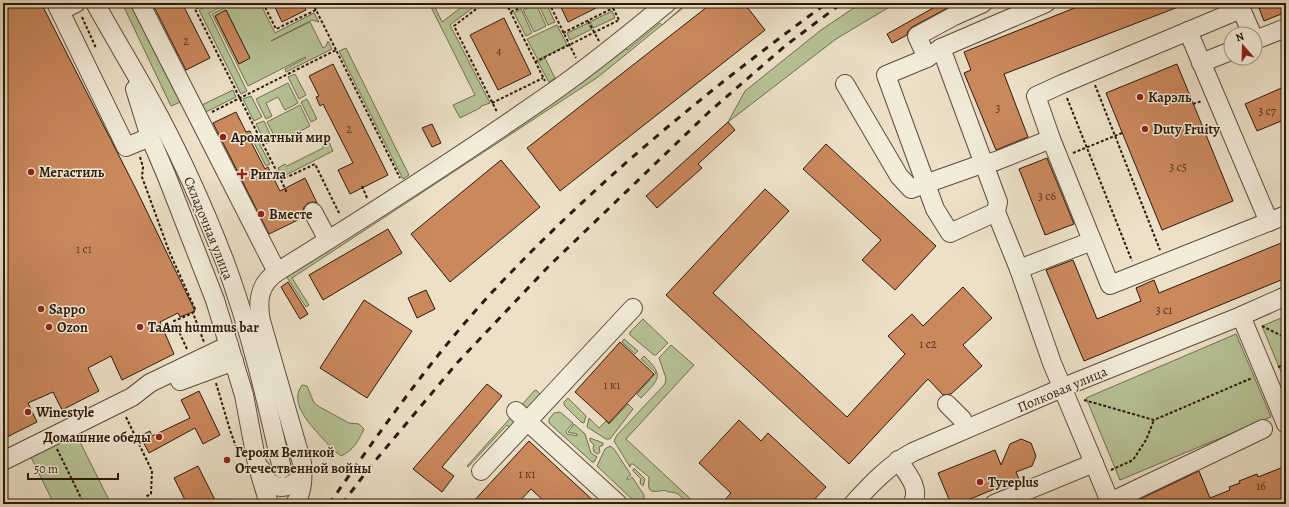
<svg xmlns="http://www.w3.org/2000/svg" width="1289" height="507" font-family="Alegreya,serif">
  <rect width="100%" height="100%" fill="#ece1c8"/>
  <filter id="stains"><feTurbulence type="fractalNoise" baseFrequency=".005" numOctaves="4"/><feColorMatrix values="0 0 0 0 .2 0 0 0 0 .09 0 0 0 0 .02 0 0 0 .5 -.17"/></filter>
  <radialGradient id="worn" r=".72"><stop offset=".6" stop-color="#630" stop-opacity="0"/><stop offset="1" stop-color="#630" stop-opacity=".3"/></radialGradient>
  <!-- green -->
  <g fill="#b7c396" stroke="#726e50">
    <polygon points="122,3 134,3 183,101 171,106"/>
    <polygon points="213,3 229,3 209,13 247,91 241,94 199,10"/>
    <polygon points="234,3 260,3 275,33 314,13 319,22 312,20 271,41 310,22 323,48 326,46 328,41 332,49 286,72 285,69 306,58 305,57 248,86 212,14"/>
    <polygon points="429,3 433,3 442,22 467,3 479,3 450,25 490,103 481,106 480,108 460,118 453,105 475,95"/>
    <polygon points="538,3 546,3 555,22 548,25"/>
    <polygon points="687,3 689,3 598,77 292,278 309,305 306,307 286,276 624,47 627,50 660,23 662,25"/>
    <polygon points="861,3 896,3 836,39 728,122 745,91 821,30"/>
    <polygon points="536,4 546,26 534,32 523,10"/>
    <polygon points="521,9 532,33 526,36 514,13"/>
    <polygon points="612,11 615,18 593,28 590,22"/>
    <polygon points="588,23 592,29 570,40 567,33"/>
    <polygon points="557,25 567,45 538,60 527,39"/>
    <polygon points="346,48 409,175 403,179 339,51"/>
    <polygon points="545,58 555,78 549,82 538,62"/>
    <polygon points="295,74 306,95 299,99 288,77"/>
    <polygon points="288,83 298,103 285,110 278,97 266,103 272,116 266,119 256,99"/>
    <polygon points="233,90 236,97 206,112 202,105"/>
    <polygon points="251,96 262,117 254,121 243,99"/>
    <polygon points="307,99 317,119 311,122 301,102"/>
    <polygon points="300,105 310,126 278,143 267,122"/>
    <polygon points="264,121 273,141 266,144 256,124"/>
    <polygon points="257,139 270,164 266,166 253,141"/>
    <polygon points="329,142 333,151 282,177 278,168 285,164 287,166 323,148 323,145"/>
    <polygon points="1286,316 1286,384 1262,326"/>
    <polygon points="643,319 668,343 656,355 654,355 630,335 630,332"/>
    <polygon points="1236,334 1271,417 1120,480 1086,398"/>
    <polygon points="624,339 638,351 635,354 622,342"/>
    <path d="M671,345l23,20 -68,74 70,65h-10c-6,-9 -7,-12 -18,-12l-1,-1c-5,-2 -16,4 -18,-3 -1,-4 0,-8 0,-11l-16,-13h-2l-1,3 -16,-26 3,-6 48,-51 1,-6 -7,-20z"/>
    <path d="M644,356c21,20 15,23 -3,42l-4,-4 19,-21 -15,-14z"/>
    <path d="M302,385l5,1 7,17 4,3 31,17 10,1 5,5c-5,11 -11,22 -23,27 -2,-2 -5,-4 -7,-5 -4,-3 -7,-9 -11,-12 -11,-13 -35,-35 -21,-54z"/>
    <path d="M536,390l6,6c-7,7 -12,14 -22,11l14,-16z"/>
    <polygon points="568,398 586,416 584,423 581,422 564,405 564,402"/>
    <polygon points="628,404 633,409 610,439 606,439 587,427 589,418 599,428 606,421 609,424"/>
    <polygon points="560,412 573,423 566,431 567,434 577,436 577,434 568,432 574,424 585,434 591,453 597,457 594,462 592,462 549,423 549,419 554,413"/>
    <polygon points="513,415 514,423 511,429 507,425 468,467 467,466"/>
    <polygon points="74,430 111,504 54,504 28,451"/>
    <polygon points="590,438 603,443 603,445 599,447 600,452 598,454 594,452 593,448 594,445 590,441"/>
    <polygon points="610,446 614,449 631,475 627,478 628,480 632,477 644,495 644,499 639,503 635,502 597,466 605,449"/>
    <polygon points="633,469 635,469 645,479 643,486 640,483 641,479 633,471"/>
  </g>
  <!-- building -->
  <g fill="#cb885d" stroke="#2c1a0a">
    <polygon points="3,3 41,3 136,189 195,311 180,317 178,313 160,322 174,354 122,380 111,356 88,368 99,391 62,410 53,392 28,403 37,422 3,439"/>
    <polygon points="152,3 182,3 210,58 186,70"/>
    <polygon points="273,3 302,3 306,10 282,22"/>
    <polygon points="559,3 606,3 568,22"/>
    <polygon points="712,3 744,3 765,30 560,191 527,148"/>
    <polygon points="942,3 957,3 912,27 908,31 907,35 892,43 887,34"/>
    <polygon points="1087,3 1186,4 1004,74 1028,137 996,150 964,73 971,70 964,52"/>
    <polygon points="1257,3 1286,3 1286,12 1264,21"/>
    <polygon points="226,10 250,58 239,64 215,16"/>
    <polygon points="504,18 531,74 498,90 470,35"/>
    <polygon points="333,64 388,175 350,194 338,170 353,163 323,104 320,106 316,97 319,96 309,76"/>
    <polygon points="1177,64 1233,201 1162,230 1106,93"/>
    <polygon points="1286,86 1286,119 1257,131 1245,104"/>
    <polygon points="236,112 246,132 250,131 254,139 250,140 265,169 268,167 280,191 305,178 317,203 313,202 308,203 304,207 303,211 304,217 269,234 213,123"/>
    <polygon points="728,122 735,130 698,164 702,168 657,208 646,196"/>
    <polygon points="432,124 441,143 432,147 422,128"/>
    <polygon points="826,144 936,246 895,290 862,260 881,240 803,169"/>
    <polygon points="1047,158 1074,224 1045,235 1019,169"/>
    <polygon points="501,160 540,207 450,282 411,234"/>
    <polygon points="765,189 789,211 713,293 847,417 905,354 888,336 912,314 923,326 963,287 992,318 963,345 982,366 951,394 943,395 928,379 849,464 666,295"/>
    <polygon points="388,229 402,253 323,300 309,275"/>
    <polygon points="1286,241 1286,278 1084,361 1046,270 1073,260 1097,319 1141,301 1136,288 1154,280 1159,293"/>
    <polygon points="288,282 308,314 300,319 281,287"/>
    <polygon points="426,290 435,309 417,318 408,298"/>
    <polygon points="364,300 412,331 367,398 320,368"/>
    <polygon points="620,342 654,374 609,423 575,392"/>
    <polygon points="487,384 502,396 442,467 454,476 442,492 413,469"/>
    <polygon points="199,391 220,435 203,444 195,428 149,453 140,436 150,431 152,436 190,418 181,400"/>
    <polygon points="739,420 761,441 768,433 826,487 810,504 721,504 731,493 699,463"/>
    <polygon points="1021,439 1031,443 1036,456 1032,466 1016,472 1019,479 958,504 951,504 938,473 995,450 1001,465 1010,444"/>
    <polygon points="529,441 560,470 597,504 547,504 531,489 517,504 471,504"/>
    <polygon points="198,466 217,504 187,504 174,478"/>
    <polygon points="1286,466 1286,504 1140,504 1138,500 1199,471 1210,498 1230,490 1229,487 1240,483 1239,481 1257,474 1258,477"/>
  </g>
  <g fill="none" stroke-linecap="round" stroke-linejoin="round">
    <defs>
      <g id="minor">
        <polyline points="56,3 126,147 150,137"/>
        <path d="M95,3c21,38 44,75 64,113 25,47 47,97 66,146 25,67 41,137 57,207"/>
        <polyline points="140,3 277,272"/>
        <polyline points="1239,3 1241,9 1062,84 1036,96 1051,139 1110,285 1286,215"/>
        <polyline points="1241,9 1252,34"/>
        <polyline points="60,11 76,3"/>
        <polyline points="1188,31 1269,222"/>
        <polyline points="1255,40 1286,28"/>
        <polyline points="941,48 998,202 996,212 1019,269 1052,363 1111,504"/>
        <polyline points="927,58 917,36 954,16 983,3"/>
        <polyline points="1201,63 1231,51"/>
        <polyline points="845,84 899,176 911,189 976,166 996,161 1051,139"/>
        <polyline points="135,89 150,137 167,177 215,300 244,395 257,464 269,504"/>
        <polyline points="313,212 328,240"/>
        <polyline points="996,212 950,233 935,209 886,75 927,58 941,48 1046,3"/>
        <polyline points="1019,269 1092,241"/>
        <polyline points="1241,316 1286,424"/>
        <polyline points="180,381 234,361"/>
        <polyline points="947,404 962,419 966,429"/>
        <polyline points="516,411 618,504"/>
        <path d="M898,460c8,12 24,29 14,44"/>
        <polyline points="3,461 132,397 150,383 229,345"/>
        <path d="M261,469c2,4 4,10 8,13 9,8 24,6 30,-5 2,-3 2,-7 3,-9"/>
        <polyline points="481,471 633,308"/>
        <polyline points="1110,502 1263,429"/>
        <path d="M295,504c8,-13 8,-27 7,-41l-41,-142c-4,-20 -2,-37 16,-49 92,-57 184,-116 273,-178 41,-28 79,-60 117,-91"/>
        <path d="M853,504c18,-20 36,-39 60,-52l163,-70 165,-66 45,-20"/>
        <polyline points="994,504 1094,463"/>
      </g>
    </defs>
    <!-- minor casing -->
    <use href="#minor" stroke="#5c4c3a" stroke-width="20"/>
    <!-- path -->
    <g stroke="#2c1a0a" stroke-width="2" stroke-dasharray="3 2" stroke-linecap="butt">
      <polyline points="208,3 195,9 281,180 315,164 340,215"/>
      <polyline points="263,3 276,29 316,10 336,50"/>
      <polyline points="312,3 316,10"/>
      <polyline points="484,3 454,26 497,112"/>
      <polyline points="506,3 545,81"/>
      <polyline points="549,3 576,58"/>
      <polyline points="613,8 619,20"/>
      <polyline points="511,12 530,3"/>
      <polyline points="82,17 96,48"/>
      <polyline points="588,21 599,41"/>
      <polyline points="563,33 613,8 610,3"/>
      <polyline points="535,62 619,20"/>
      <polyline points="1095,85 1160,250"/>
      <polyline points="1067,98 1132,261"/>
      <polyline points="492,103 543,78"/>
      <polyline points="1193,104 1202,101"/>
      <polyline points="212,112 336,50 400,178"/>
      <polyline points="1073,153 1122,133"/>
      <polyline points="140,157 143,167 142,177 169,251 195,309 193,313 204,342"/>
      <polyline points="281,180 287,193"/>
      <polyline points="362,186 367,198"/>
      <polyline points="1262,326 1286,338"/>
      <polyline points="187,349 174,321 193,313"/>
      <polyline points="1278,367 1286,364"/>
      <polyline points="216,383 230,430 240,458"/>
      <polyline points="1084,400 1154,420 1252,378"/>
      <polyline points="126,417 152,471 151,494 145,497"/>
      <polyline points="57,449 84,504"/>
      <polyline points="315,455 319,454 320,459"/>
      <polyline points="1111,470 1133,460 1146,440 1154,420"/>
    </g>
    <!-- minor -->
    <use href="#minor" stroke="#f3ecdb" stroke-width="18"/>
    <!-- rail -->
    <g stroke="#2c1a0a" stroke-width="3" stroke-dasharray="7 7" stroke-linecap="butt">
      <path d="M329,504c53,-75 105,-150 168,-217 100,-106 213,-199 330,-284"/>
      <polyline points="342,504 370,467 457,363 548,267 709,112 785,46 842,3"/>
    </g>
  </g>
  <!-- markers -->
  <g fill="#8f2418" stroke="#f3ecdb" stroke-width="1.5">
    <circle cx="1140" cy="97" r="4"/>
    <circle cx="1145" cy="129" r="4"/>
    <circle cx="223" cy="137" r="4"/>
    <circle cx="31" cy="172" r="4"/>
    <path d="M240 168h4v4h4v4h-4v4h-4v-4h-4v-4h4z"/>
    <circle cx="261" cy="214" r="4"/>
    <circle cx="41" cy="309" r="4"/>
    <circle cx="49" cy="327" r="4"/>
    <circle cx="140" cy="327" r="4"/>
    <circle cx="28" cy="412" r="4"/>
    <circle cx="159" cy="437" r="4"/>
    <circle cx="227" cy="460" r="4"/>
    <circle cx="980" cy="482" r="4"/>
  </g>
  <g text-anchor="middle" stroke-width="3" stroke-linejoin="round" paint-order="stroke">
    <!-- number labels -->
    <g font-size="12" fill="#54361f">
      <text x="186" y="45">2</text>
      <text x="499" y="55">4</text>
      <text x="998" y="112">3</text>
      <text x="1267" y="115">3 с7</text>
      <text x="349" y="133">2</text>
      <text x="1178" y="171">3 с5</text>
      <text x="1047" y="200">3 с6</text>
      <text x="84" y="253">1 с1</text>
      <text x="1164" y="314">3 с1</text>
      <text x="928" y="348">1 с2</text>
      <text x="612" y="389">1 к1</text>
      <text x="527" y="478">1 к1</text>
      <text x="1261" y="490">16</text>
    </g>
    <!-- poi labels -->
    <g font-size="14" font-weight="bold" fill="#2c1a0a" stroke="#f3ecdb" text-anchor="start">
      <text x="1148" y="102">Карэль</text>
      <text x="1153" y="134">Duty Fruity</text>
      <text x="231" y="142">Ароматный мир</text>
      <text x="39" y="177">Мегастиль</text>
      <text x="250" y="179">Ригла</text>
      <text x="269" y="219">Вместе</text>
      <text x="49" y="314">Sappo</text>
      <text x="57" y="332">Ozon</text>
      <text x="148" y="332">TaAm hummus bar</text>
      <text x="36" y="417">Winestyle</text>
      <text x="151" y="442" text-anchor="end">Домашние обеды</text>
      <text x="235" y="457">Героям Великой<tspan x="235" dy="16">Отечественной войны</tspan></text>
      <text x="988" y="487">Tyreplus</text>
    </g>
    <!-- street labels -->
    <g font-size="14" fill="#2c1a0a" stroke="#f3ecdb">
      <text transform="translate(209 228) rotate(68)" y="5">Складочная улица</text>
      <text transform="translate(1062 389) rotate(-23)" y="5">Полковая улица</text>
    </g>
  </g>
  <!-- margin -->
  <rect width="1289" height="507" fill="none" stroke="#ece1c8" stroke-width="16"/>
  <rect x="4" y="4" width="1281" height="499" fill="none" stroke="#2c1a0a" stroke-width="2"/>
  <rect x="8" y="8" width="1273" height="491" fill="none" stroke="#2c1a0a"/>
  <!-- north arrow -->
  <g transform="translate(1243 46) rotate(340)"><circle r="19" fill="#f3ecdb" stroke="#a39887"/>
  <path d="M0-3L7 15L0 10L-7 15Z" fill="#8f2418"/>
  <text y="-6" font-size="11" font-weight="bold" text-anchor="middle" fill="#2c1a0a">N</text>
  </g>
  <!-- scale -->
  <path d="M28 473v6h90v-6" fill="none" stroke="#2c1a0a" stroke-width="2"/>
  <text x="34" y="473" font-size="12" fill="#2c1a0a" stroke="#f3ecdb" stroke-width="3" paint-order="stroke">50 m</text>
  <rect width="100%" height="100%" filter="url(#stains)"/>
  <rect width="100%" height="100%" fill="url(#worn)"/>
</svg>
